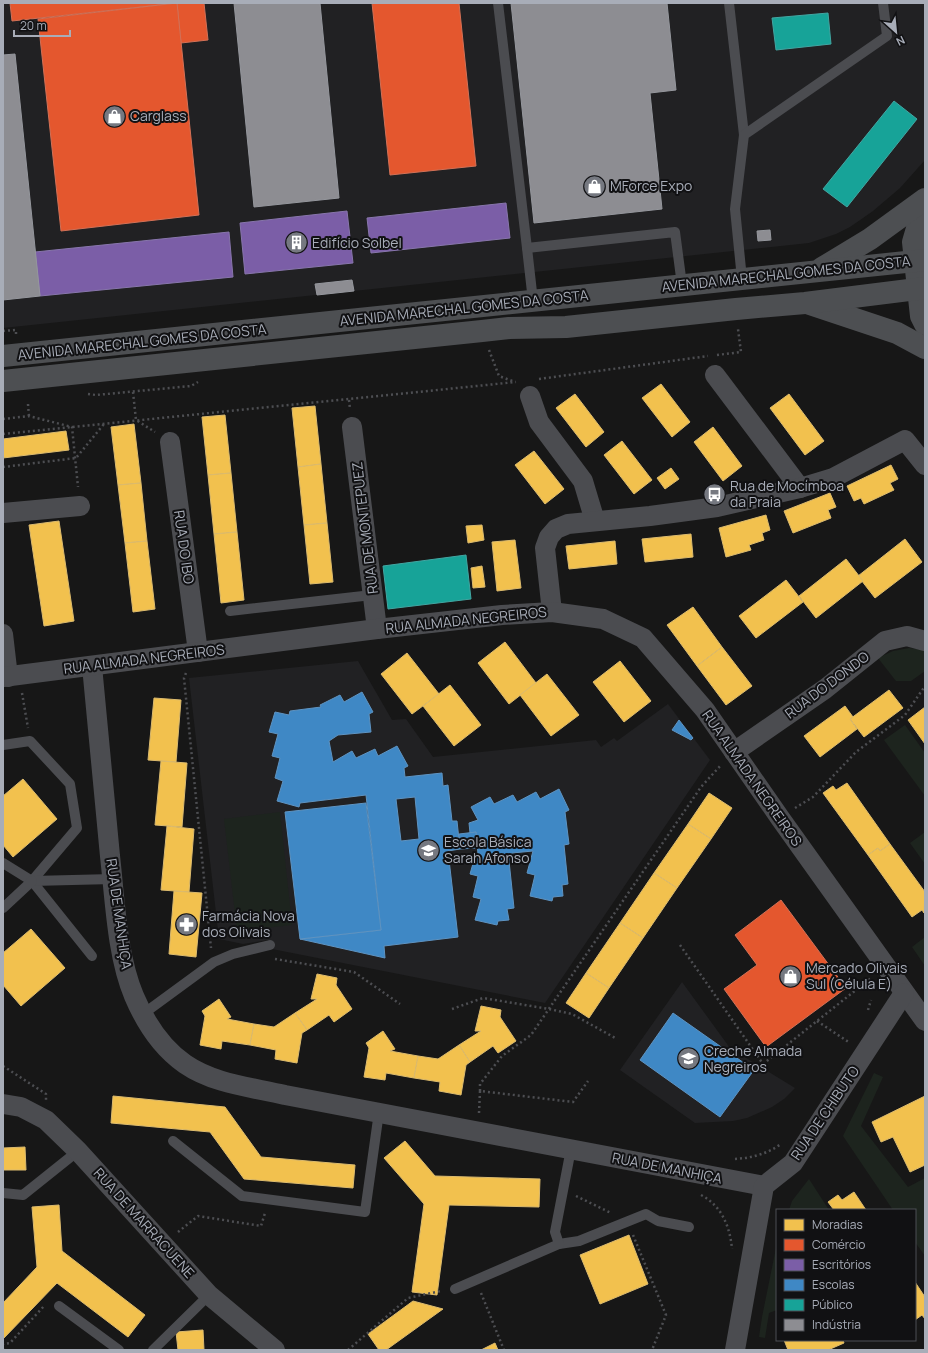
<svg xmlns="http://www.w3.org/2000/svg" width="928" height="1353" font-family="Manrope,sans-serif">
  <rect width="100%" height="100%" fill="#171717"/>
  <!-- built -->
  <g fill="#212123">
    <polygon points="3,3 925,3 925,160 900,188 873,211 850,227 836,234 809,243 3,328"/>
    <polygon points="358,661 392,720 406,719 433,757 596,740 601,747 614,738 617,741 668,704 710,760 545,1003 272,949 268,940 243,944 219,939 189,678"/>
    <polygon points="682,982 730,1048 795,1088 784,1099 772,1107 747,1118 733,1121 695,1123 620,1070"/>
  </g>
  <!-- green -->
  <g fill="#1d241e">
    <polygon points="909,648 925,650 925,671 911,681 896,681 878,658 893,651"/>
    <polygon points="905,725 925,753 925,796 884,740"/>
    <polygon points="280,812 292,925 237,931 224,819"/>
    <polygon points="925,832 925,864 910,843"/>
    <polygon points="925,937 925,966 912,947"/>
    <polygon points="874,1073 883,1077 861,1126 908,1187 925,1178 925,1256 915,1242 915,1210 893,1210 843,1136"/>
    <polygon points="809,1179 829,1210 789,1210 792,1201"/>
    <polygon points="777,1243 777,1310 769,1313 765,1338 759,1337 762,1317"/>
  </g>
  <!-- homes -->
  <g fill="#f2c14e" stroke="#dcbb6e">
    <polygon points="661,384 690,422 672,437 642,398"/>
    <polygon points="575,394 604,432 586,447 556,408"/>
    <polygon points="789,394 824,441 805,455 770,408"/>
    <polygon points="315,406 321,464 298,467 292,408"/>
    <polygon points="225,415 231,473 208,475 202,417"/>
    <polygon points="134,424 141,483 118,485 111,427"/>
    <polygon points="713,427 742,466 723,481 694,442"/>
    <polygon points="66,431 69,450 3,458 3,439"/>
    <polygon points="622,441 652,480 634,494 604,455"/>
    <polygon points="534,451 564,489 545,504 515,465"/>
    <polygon points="321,464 327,523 304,525 298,467"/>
    <polygon points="891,465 898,479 890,483 894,490 864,504 861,498 854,501 847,486"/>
    <polygon points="671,468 679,479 665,489 657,478"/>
    <polygon points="231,473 237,532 214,534 208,475"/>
    <polygon points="141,483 147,541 125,543 118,485"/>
    <polygon points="830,493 836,507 828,510 831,518 793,533 784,511"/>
    <polygon points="766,515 770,530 762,533 764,540 749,545 751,550 726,557 719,528"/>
    <polygon points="59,521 74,621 44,626 29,525"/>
    <polygon points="327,523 333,582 310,584 304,525"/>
    <polygon points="482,525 484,540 468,543 466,526"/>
    <polygon points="237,532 244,600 221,603 214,534"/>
    <polygon points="691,534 693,557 645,562 642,539"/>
    <polygon points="905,539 922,562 875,598 858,576"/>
    <polygon points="515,540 521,588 497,591 492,542"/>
    <polygon points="147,541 155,609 133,612 125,543"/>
    <polygon points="615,541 617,564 569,569 566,546"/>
    <polygon points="846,559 863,581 816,618 799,596"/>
    <polygon points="482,566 485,587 473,588 471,568"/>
    <polygon points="786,580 803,602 756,638 739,616"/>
    <polygon points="693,607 722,647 697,666 667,625"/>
    <polygon points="505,642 536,683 509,704 478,663"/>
    <polygon points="722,647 752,686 726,705 697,666"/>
    <polygon points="407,653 439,694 412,714 381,674"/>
    <polygon points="620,661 651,701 624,722 593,682"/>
    <polygon points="547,674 579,715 551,736 520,695"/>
    <polygon points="450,685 481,725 454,746 423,706"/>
    <polygon points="889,690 903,708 864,737 850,719"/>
    <polygon points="154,698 181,700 176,762 148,760"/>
    <polygon points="845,706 853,717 850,719 857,729 820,757 804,736"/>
    <polygon points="925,707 925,744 908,720"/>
    <polygon points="161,761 187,763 182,827 155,825"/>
    <polygon points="23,779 57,819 13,857 3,845 3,796"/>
    <polygon points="847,783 890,844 880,851 878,848 868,855 823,793 833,786 836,790"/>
    <polygon points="709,793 732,808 711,839 688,824"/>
    <polygon points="688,824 711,839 677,888 654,873"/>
    <polygon points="167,826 194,829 189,892 161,890"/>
    <polygon points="890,844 925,892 924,913 922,910 912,917 868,855 878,848 880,851"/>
    <polygon points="654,873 677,888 643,938 620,923"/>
    <polygon points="174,891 202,893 196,957 169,954"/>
    <polygon points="620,923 643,938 609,988 586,973"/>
    <polygon points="31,929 65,968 21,1006 3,985 3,953"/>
    <polygon points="586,973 609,988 589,1018 566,1003"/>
    <polygon points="317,974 337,978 336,985 352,1009 334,1022 329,1015 307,1030 295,1013 317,999 311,999"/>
    <polygon points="219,999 231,1017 227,1019 254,1024 250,1045 222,1041 221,1049 200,1045 205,1016 202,1011"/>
    <polygon points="481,1006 501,1010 500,1017 516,1041 498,1053 493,1046 470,1062 459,1045 481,1031 475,1031"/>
    <polygon points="295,1013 307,1030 302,1033 297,1063 275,1059 276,1050 250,1045 254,1024 274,1027"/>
    <polygon points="383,1031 395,1049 390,1051 418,1056 414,1078 386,1073 385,1080 364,1077 369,1048 366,1043"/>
    <polygon points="459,1045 470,1062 466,1065 461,1095 439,1091 440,1082 414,1078 418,1056 438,1059"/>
    <polygon points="113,1096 225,1107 261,1157 355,1165 353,1188 244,1179 210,1132 111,1123"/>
    <polygon points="925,1096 925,1165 910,1172 893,1137 881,1142 872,1122"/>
    <polygon points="405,1141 435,1176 540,1179 539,1207 449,1205 437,1295 412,1292 424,1204 384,1158"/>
    <polygon points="25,1147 26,1170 3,1170 3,1148"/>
    <polygon points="854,1192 866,1210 834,1210 828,1202 838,1195 842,1200"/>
    <polygon points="59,1205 62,1251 145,1315 128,1337 57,1283 3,1339 3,1303 37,1267 32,1207"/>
    <polygon points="629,1235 648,1284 600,1304 580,1255"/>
    <polygon points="915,1282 925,1297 925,1319 922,1315 915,1320"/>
    <polygon points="413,1301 443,1309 386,1350 379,1350 368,1334"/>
    <polygon points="203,1330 204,1350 178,1350 176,1332"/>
    <polygon points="784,1340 843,1340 844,1343 828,1350 788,1350"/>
    <polygon points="495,1343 498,1350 481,1350"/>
  </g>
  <!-- shops -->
  <g fill="#e4572e" stroke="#d27157">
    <polygon points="10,3 204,3 208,40 181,43 177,3 12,21"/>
    <polygon points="177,3 199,215 61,231 38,19"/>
    <polygon points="372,3 459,3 476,166 390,175"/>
    <polygon points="781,900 846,988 766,1047 724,989 757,965 735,935"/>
  </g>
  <!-- offices -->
  <g fill="#7b5ea7" stroke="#8876ac">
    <polygon points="506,203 510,238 371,253 367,218"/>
    <polygon points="347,211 353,263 245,274 240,223"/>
    <polygon points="229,232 233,277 40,296 35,252"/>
  </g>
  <!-- schools -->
  <g fill="#3f88c5" stroke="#5e93c1" fill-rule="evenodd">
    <path d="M362,692l11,20 -4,2 2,18 -33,3 -9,6 4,21 19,-11 4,7 19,-9 3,7 19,-10 11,20 -4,2 1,9 37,-4 1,13 5,-1 4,36h5l3,28 -12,2 10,86 -74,9 1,12 -85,-19 81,-9 -15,-135 -66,8 -1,4 -22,-6 6,-20 -8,-3 5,-20 -8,-2 6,-22 -9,-2 6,-20 14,3 1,-4 31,-4 -1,-2 20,-10 4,7zM415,797l4,42 -18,2 -5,-42z"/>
    <polygon points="679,720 693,738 691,740 672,730"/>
    <polygon points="559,789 569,810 565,812 569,844 564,845 568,884 562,885 563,896 553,897 552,901 530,896 535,875 527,873 533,851 512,853 509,861 514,908 507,909 509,920 498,921 497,925 475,920 481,899 473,897 478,876 470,874 476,853 478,854 476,832 470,833 469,823 478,820 471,807 490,797 494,804 513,795 517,802 536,792 540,799"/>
    <polygon points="366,803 381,930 300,939 285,812"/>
    <polygon points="476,832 477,848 460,849 459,834"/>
    <polygon points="673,1013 754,1070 720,1117 640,1060"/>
  </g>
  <!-- public -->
  <g fill="#17a398" stroke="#42a6a2">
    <polygon points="828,13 831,44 776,50 772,18"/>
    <polygon points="894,101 917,119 847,207 823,189"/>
    <polygon points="466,555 471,599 388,609 383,566"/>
  </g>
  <!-- industry -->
  <g fill="#8d8d92" stroke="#95979d">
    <polygon points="234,3 320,3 339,198 254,207"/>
    <polygon points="511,3 667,3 676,90 650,93 662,209 534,223"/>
    <polygon points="15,54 40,296 3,300 3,55"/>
    <polygon points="770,230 771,240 758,241 757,231"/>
    <polygon points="352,280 354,291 317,295 315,284"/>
  </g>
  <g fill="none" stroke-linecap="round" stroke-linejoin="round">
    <!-- path -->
    <g stroke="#4d4e52" stroke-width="2.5" stroke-dasharray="2 3" stroke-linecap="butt">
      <polyline points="3,331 16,330 16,335"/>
      <polyline points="489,350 499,376 515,382"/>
      <polyline points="717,355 741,352 738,329"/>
      <polyline points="539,379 708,356"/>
      <polyline points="133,392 136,420 155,432"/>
      <polyline points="88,394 96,395 191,386 198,382"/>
      <polyline points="349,400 350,409"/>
      <polyline points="28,404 29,416"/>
      <polyline points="3,419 29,416 72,427 78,487"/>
      <polyline points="3,434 516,382"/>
      <polyline points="3,467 76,458 104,424"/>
      <polyline points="186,673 184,678 211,948"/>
      <polyline points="22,693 28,728"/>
      <polyline points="795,808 813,797 856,752 905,715 925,686"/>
      <polyline points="680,945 763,1064 871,978"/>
      <polyline points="275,959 354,972 400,1004"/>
      <polyline points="452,1009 483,998 549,1009 572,1014 617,1039"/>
      <polyline points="868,1010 871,1000"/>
      <polyline points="817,1021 850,1043"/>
      <polyline points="3,1066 46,1094 46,1100"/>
      <polyline points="480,1091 480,1084 502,1056 531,1035 701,787 721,765"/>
      <polyline points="479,1113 480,1091 573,1102 588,1081"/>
      <path d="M735,1159c16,-1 32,-5 46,-15"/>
      <path d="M701,1195c21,11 29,32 31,54"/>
      <polyline points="576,1196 611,1213"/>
      <polyline points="178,1232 198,1216 261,1226 265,1213"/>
      <polyline points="633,1235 666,1315 652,1350"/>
      <polyline points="481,1293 504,1350"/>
      <polyline points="3,1350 3,1344 10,1343 45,1305"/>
      <polyline points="348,1350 408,1298 441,1291"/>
    </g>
    <!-- lane -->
    <g stroke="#4b4c50" stroke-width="10">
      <polyline points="498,3 527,248"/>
      <polyline points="729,3 744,135"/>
      <polyline points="742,279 735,209 744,135 887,36 883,3"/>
      <polyline points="533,301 527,248 675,232 682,285"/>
      <polyline points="230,611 372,595"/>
      <polyline points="3,745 30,741 70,784 77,828 32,881 92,956"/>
      <polyline points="3,863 32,881 113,879"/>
      <polyline points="3,908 32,881"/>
      <polyline points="143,1014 214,962 233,954 270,945"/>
      <polyline points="173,1141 242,1196 365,1212 379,1112"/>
      <polyline points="3,1193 23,1195 78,1151"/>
      <polyline points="559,1244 579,1241 646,1214 658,1221 689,1227"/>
      <polyline points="455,1289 559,1244 555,1232 571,1149"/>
      <polyline points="59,1306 119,1350"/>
      <polyline points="153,1350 209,1295"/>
    </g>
    <!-- street -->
    <g stroke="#4b4c50" stroke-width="20">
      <polyline points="715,375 800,488"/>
      <polyline points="530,396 539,422 583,481 595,521"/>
      <polyline points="352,427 377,629"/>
      <polyline points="170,442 198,652"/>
      <polyline points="3,513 80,506"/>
      <polyline points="552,612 545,548 549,537 556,529 568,524 650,516 717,507 800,488 833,478 905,440 925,465"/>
      <polyline points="3,634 8,677"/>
      <path d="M92,666c6,64 12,127 18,190 5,44 7,100 24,140 11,26 28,52 51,68 29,20 66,23 100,31l479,91"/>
      <polyline points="3,677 377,629 502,615 552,612 603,619 643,638 705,710 780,818 925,1021"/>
      <polyline points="734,752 825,689 885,641 907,636 925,641"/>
      <polyline points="3,1104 21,1107 46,1120 78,1151 209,1295 275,1350"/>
      <polyline points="735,1350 764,1186 793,1163 904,993"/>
    </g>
    <!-- primary -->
    <g stroke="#4d4f52" stroke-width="22">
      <polyline points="925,201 913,242 921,316 925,324"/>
      <polyline points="822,268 870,239 925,199"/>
      <polyline points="810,304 897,333 925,348"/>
      <polyline points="3,356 925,260"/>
      <polyline points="3,381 482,331 509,328 566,327 736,309 805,303 925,288"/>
    </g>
  </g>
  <!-- icons -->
  <defs>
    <symbol id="shop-disc" viewBox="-11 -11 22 22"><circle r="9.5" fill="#757880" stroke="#111113"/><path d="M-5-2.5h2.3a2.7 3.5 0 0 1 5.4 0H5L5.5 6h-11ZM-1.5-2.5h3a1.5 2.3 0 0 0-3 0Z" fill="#fff"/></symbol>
    <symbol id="building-disc" viewBox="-11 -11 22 22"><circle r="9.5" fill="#757880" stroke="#111113"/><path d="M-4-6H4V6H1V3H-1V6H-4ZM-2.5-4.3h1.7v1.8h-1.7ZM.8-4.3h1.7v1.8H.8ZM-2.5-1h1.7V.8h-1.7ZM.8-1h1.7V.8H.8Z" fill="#fff"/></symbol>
    <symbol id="bus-disc" viewBox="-11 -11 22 22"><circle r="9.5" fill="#757880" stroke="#111113"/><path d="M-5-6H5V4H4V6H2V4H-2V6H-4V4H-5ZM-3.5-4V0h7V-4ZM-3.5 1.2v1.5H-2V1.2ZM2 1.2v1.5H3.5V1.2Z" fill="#fff"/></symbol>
    <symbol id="school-disc" viewBox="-11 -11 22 22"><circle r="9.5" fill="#757880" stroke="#111113"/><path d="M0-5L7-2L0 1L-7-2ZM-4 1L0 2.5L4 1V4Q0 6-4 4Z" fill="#fff"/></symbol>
    <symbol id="pharmacy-disc" viewBox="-11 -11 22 22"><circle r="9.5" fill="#757880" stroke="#111113"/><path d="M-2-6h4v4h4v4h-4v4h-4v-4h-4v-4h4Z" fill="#fff"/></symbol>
  </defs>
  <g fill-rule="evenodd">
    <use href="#shop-disc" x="102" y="104" width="25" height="25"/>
    <use href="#shop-disc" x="582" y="174" width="25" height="25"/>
    <use href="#building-disc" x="284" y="230" width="25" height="25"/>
    <use href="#bus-disc" x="702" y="482" width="25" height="25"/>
    <use href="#school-disc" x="416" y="838" width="25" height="25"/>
    <use href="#pharmacy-disc" x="174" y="912" width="25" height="25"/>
    <use href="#shop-disc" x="778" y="964" width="25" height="25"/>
    <use href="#school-disc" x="676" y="1046" width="25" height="25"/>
  </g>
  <g text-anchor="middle" stroke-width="4" stroke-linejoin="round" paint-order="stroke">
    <!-- poi labels -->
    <g font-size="14" fill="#a8adb8" stroke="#111113" text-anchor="start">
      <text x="130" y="121">Carglass</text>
      <text x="610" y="191">MForce Expo</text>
      <text x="312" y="248">Edifício Solbel</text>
      <text x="730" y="491">Rua de Mocímboa<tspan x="730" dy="16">da Praia</tspan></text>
      <text x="444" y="847">Escola Básica<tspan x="444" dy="16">Sarah Afonso</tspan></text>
      <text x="202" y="921">Farmácia Nova<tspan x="202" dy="16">dos Olivais</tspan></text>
      <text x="806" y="973">Mercado Olivais<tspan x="806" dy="16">Sul (Célula E)</tspan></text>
      <text x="704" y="1056">Creche Almada<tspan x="704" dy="16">Negreiros</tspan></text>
    </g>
    <!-- street labels -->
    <g font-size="14" fill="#a8adb8" stroke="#111113">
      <text transform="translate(786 274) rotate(-6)" y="5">AVENIDA MARECHAL GOMES DA COSTA</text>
      <text transform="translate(464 308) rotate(-6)" y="5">AVENIDA MARECHAL GOMES DA COSTA</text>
      <text transform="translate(142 342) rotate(-6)" y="5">AVENIDA MARECHAL GOMES DA COSTA</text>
      <text transform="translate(365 528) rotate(-97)" y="5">RUA DE MONTEPUEZ</text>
      <text transform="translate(184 547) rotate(82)" y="5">RUA DO IBO</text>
      <text transform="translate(466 620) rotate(-6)" y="5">RUA ALMADA NEGREIROS</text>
      <text transform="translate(144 659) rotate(-7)" y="5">RUA ALMADA NEGREIROS</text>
      <text transform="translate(827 685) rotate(-37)" y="5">RUA DO DONDO</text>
      <text transform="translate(752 778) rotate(55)" y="5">RUA ALMADA NEGREIROS</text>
      <text transform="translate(119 914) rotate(82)" y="5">RUA DE MANHIÇA</text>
      <text transform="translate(825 1113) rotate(-56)" y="5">RUA DE CHIBUTO</text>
      <text transform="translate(667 1168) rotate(11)" y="5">RUA DE MANHIÇA</text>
      <text transform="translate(144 1223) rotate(48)" y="5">RUA DE MARRACUENE</text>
    </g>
  </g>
  <!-- border -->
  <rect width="928" height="1353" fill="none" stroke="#a8adb8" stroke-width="8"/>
  <!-- legend -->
  <rect x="776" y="1209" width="140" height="132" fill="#111113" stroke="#4d4f55"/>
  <rect x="784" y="1219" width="20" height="12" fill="#f2c14e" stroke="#4d4f55"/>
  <text x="812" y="1229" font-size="12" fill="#a8adb8">Moradias</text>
  <rect x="784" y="1239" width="20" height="12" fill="#e4572e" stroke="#4d4f55"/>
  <text x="812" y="1249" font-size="12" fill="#a8adb8">Comércio</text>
  <rect x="784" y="1259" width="20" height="12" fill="#7b5ea7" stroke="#4d4f55"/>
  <text x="812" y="1269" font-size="12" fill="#a8adb8">Escritórios</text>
  <rect x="784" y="1279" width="20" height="12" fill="#3f88c5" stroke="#4d4f55"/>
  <text x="812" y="1289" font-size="12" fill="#a8adb8">Escolas</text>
  <rect x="784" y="1299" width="20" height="12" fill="#17a398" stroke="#4d4f55"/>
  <text x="812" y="1309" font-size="12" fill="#a8adb8">Público</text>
  <rect x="784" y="1319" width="20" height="12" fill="#8d8d92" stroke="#4d4f55"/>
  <text x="812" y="1329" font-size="12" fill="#a8adb8">Indústria</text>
  <!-- north arrow -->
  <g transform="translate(896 32) rotate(153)" stroke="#111113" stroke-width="3" paint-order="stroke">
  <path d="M0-3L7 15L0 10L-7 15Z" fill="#a8adb8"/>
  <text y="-6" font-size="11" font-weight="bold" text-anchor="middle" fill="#a8adb8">N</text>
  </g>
  <!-- scale -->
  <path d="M14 30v6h56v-6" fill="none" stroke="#a8adb8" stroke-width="2"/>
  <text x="20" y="30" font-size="12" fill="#a8adb8" stroke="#111113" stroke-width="3" paint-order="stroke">20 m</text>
</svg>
